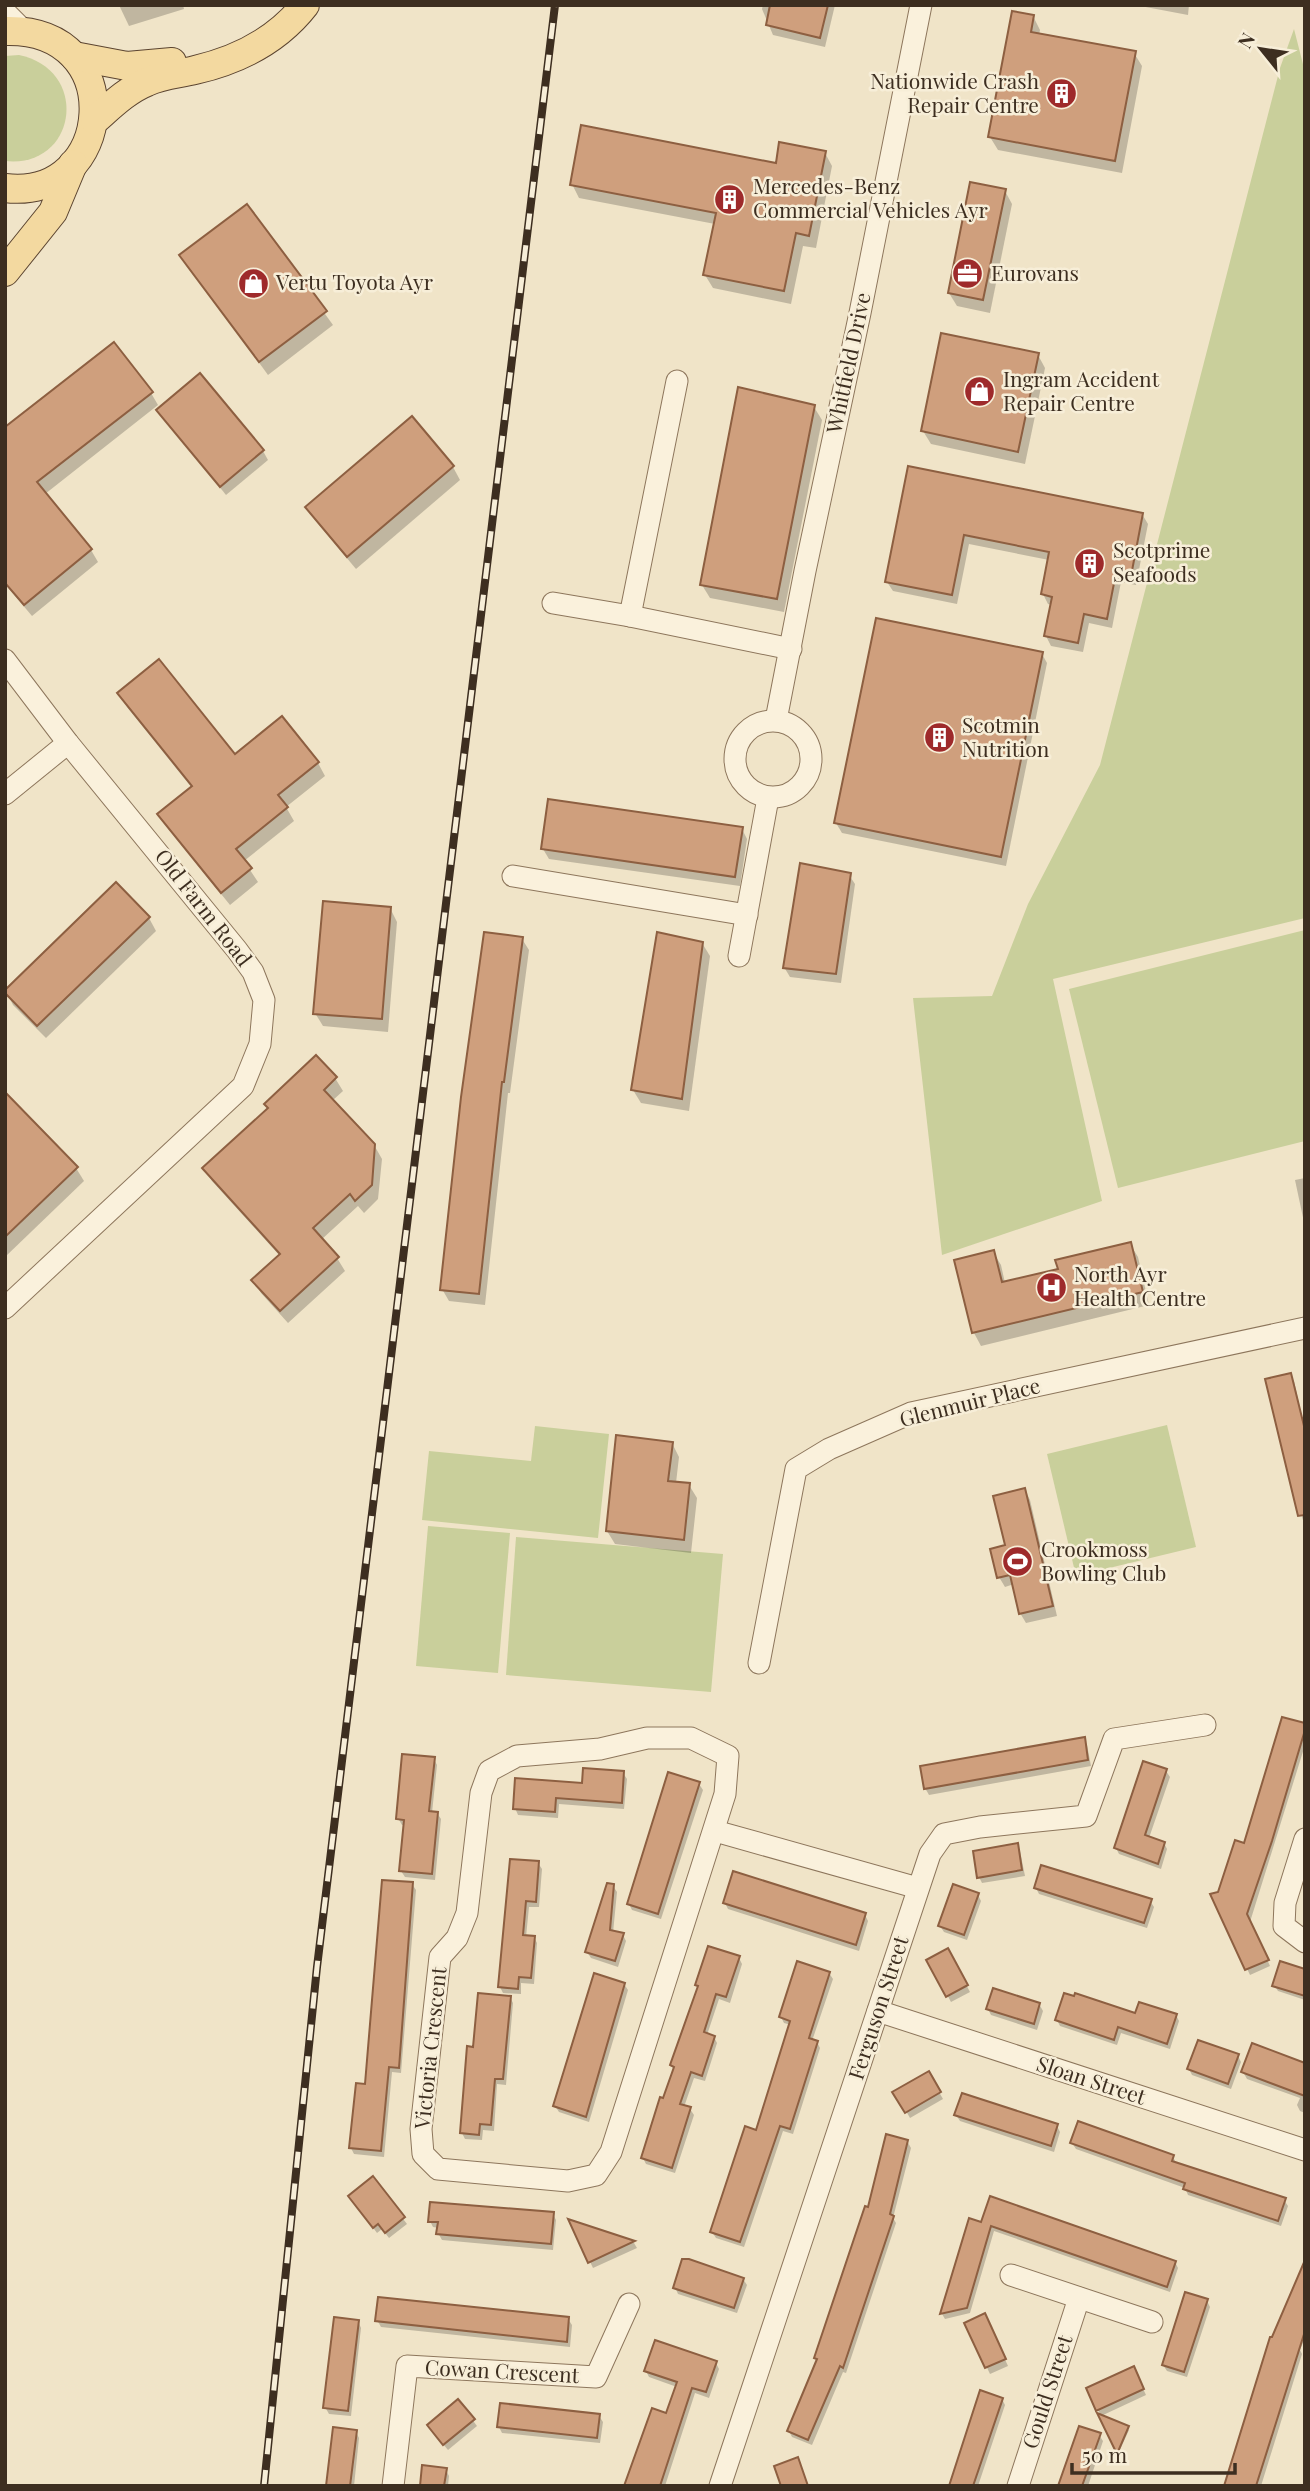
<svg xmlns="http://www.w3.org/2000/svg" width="1310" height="2491" font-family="'Playfair Display',serif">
  <rect width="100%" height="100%" fill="#f0e4c8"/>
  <!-- green -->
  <g fill="#c9cf9b">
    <polygon points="1294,29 1305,72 1305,918 1053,979 1102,1201 942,1255 913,998 992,996 1028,904 1100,765 1280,68"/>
    <path d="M19,55c72,15 58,114 -14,106v-105z"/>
    <polygon points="1305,930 1305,1141 1118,1188 1069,989"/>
    <polygon points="1167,1425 1196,1547 1076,1576 1047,1454"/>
    <polygon points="535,1426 609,1434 598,1538 422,1520 429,1451 531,1461"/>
    <polygon points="428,1526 510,1533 498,1673 416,1666"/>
    <polygon points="516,1537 723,1554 711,1692 506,1675"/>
  </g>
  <!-- shadow -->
  <g fill="#0003">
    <polygon points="119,5 183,5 184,9 129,26"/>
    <polygon points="763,5 835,5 825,47 773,35 762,9"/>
    <polygon points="1135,5 1189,5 1188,15"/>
    <polygon points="1033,16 1040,30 1039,35 1134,53 1142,66 1122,173 998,150 990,137"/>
    <polygon points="825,153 832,166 816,248 803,246 791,304 713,288 705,275 715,224 579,198 572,184 777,165"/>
    <polygon points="1005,191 1012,204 990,313 957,306 949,293"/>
    <polygon points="247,206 333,325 268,375 181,256"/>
    <polygon points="1038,355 1045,368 1025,464 931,444 923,431"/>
    <polygon points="151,393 158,405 45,494 91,550 98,562 32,616 5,584 5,429"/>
    <polygon points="814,407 822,420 784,612 710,598 702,585"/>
    <polygon points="158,410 263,451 268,460 226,495"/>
    <polygon points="453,467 460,480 356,569 315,520 307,507"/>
    <polygon points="910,469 1142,514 1148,524 1136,585 1121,582 1112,628 1089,623 1083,652 1051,646 1046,636 1052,605 1048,604 1043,594 1049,560 969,544 957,604 893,591 887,582"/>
    <polygon points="1042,654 1047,663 1006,866 842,833 836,823"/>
    <polygon points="120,694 234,756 318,763 325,776 286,807 294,821 244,861 258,882 230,905 167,827 160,814 192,788 127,707"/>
    <polygon points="742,829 747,839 740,886 549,859 543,849"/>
    <polygon points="849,875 855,884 841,983 790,977 784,967"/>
    <polygon points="116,885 149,918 156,931 46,1038 13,1005 6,991"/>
    <polygon points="390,908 397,922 388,1032 323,1026 315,1013"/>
    <polygon points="522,939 529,950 510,1093 508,1093 485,1305 449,1301 442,1289"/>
    <polygon points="702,943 710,956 689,1111 641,1103 633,1090"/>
    <polygon points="335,1078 343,1091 332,1101 374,1145 382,1159 378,1199 364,1213 358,1206 321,1240 337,1258 345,1271 288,1323 261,1293 254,1280 280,1256 212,1181 204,1168 269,1109"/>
    <polygon points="5,1094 76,1168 84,1181 5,1257"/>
    <polygon points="1305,1178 1305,1227 1295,1180"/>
    <polygon points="1130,1244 1138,1257 1149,1305 981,1346 974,1333 993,1252 1001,1265 1005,1283 1060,1270"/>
    <polygon points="1290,1375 1294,1381 1305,1430 1305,1528 1267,1381"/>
    <polygon points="672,1443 679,1457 676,1483 689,1485 697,1498 691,1553 615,1544 607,1531"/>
    <polygon points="1025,1490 1030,1500 1057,1616 1026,1623 1020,1613 1014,1584 1005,1587 999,1577"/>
    <polygon points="1305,1725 1305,1745 1250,1922 1270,1966 1250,1975 1212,1895 1220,1893"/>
    <polygon points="1084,1739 1087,1745 1091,1766 929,1795 925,1788"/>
    <polygon points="434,1759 437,1765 432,1813 437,1813 441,1819 435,1880 405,1877 401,1871 405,1825 402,1825 398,1818"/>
    <polygon points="1166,1771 1170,1777 1149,1838 1164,1843 1167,1849 1161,1869 1119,1854 1116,1848"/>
    <polygon points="623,1773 627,1779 624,1809 559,1804 558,1818 518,1815 515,1808"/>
    <polygon points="699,1784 703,1790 661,1919 632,1910 629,1904"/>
    <polygon points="1017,1845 1020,1851 1025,1876 982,1883 979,1877"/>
    <polygon points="511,1861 538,1863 542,1869 539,1907 529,1907 526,1937 534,1937 537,1943 534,1984 521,1983 521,1994 503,1993 500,1987"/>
    <polygon points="412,1884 416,1890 401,2073 392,2072 384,2157 354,2154 351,2148"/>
    <polygon points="613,1886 617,1892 613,1933 623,1935 626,1941 618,1967 591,1958 587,1952"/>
    <polygon points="1036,1888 1150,1901 1154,1907 1147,1928 1039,1894"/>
    <polygon points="978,1895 981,1901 967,1940 944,1932 940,1926"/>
    <polygon points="725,1903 865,1915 868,1921 859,1951 728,1909"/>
    <polygon points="948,1951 970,1992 951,2002 929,1961"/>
    <polygon points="739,1958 742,1964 730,2003 719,1999 707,2035 714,2037 717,2043 705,2081 694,2078 684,2107 690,2109 694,2115 675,2173 646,2164 643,2158 675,2069 672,2065 699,1989 697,1985"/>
    <polygon points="1305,1970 1305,2000 1278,1991 1274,1985"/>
    <polygon points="829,1973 833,1979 812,2041 817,2042 820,2048 793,2134 783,2131 744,2247 716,2238 712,2232 757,2132 791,2025 784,2023 781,2017"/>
    <polygon points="624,1984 628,1990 589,2122 559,2112 555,2106"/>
    <polygon points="510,1997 513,2003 506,2085 497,2084 494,2131 483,2130 482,2140 465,2139 462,2133"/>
    <polygon points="1039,2004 1043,2011 1037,2030 991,2015 988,2009"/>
    <polygon points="1136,2015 1176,2015 1179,2021 1170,2049 1121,2033 1117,2045 1060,2026 1057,2020"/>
    <polygon points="1238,2056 1241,2062 1231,2089 1192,2075 1189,2069"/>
    <polygon points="1243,2072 1305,2077 1305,2113 1300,2111 1297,2105 1300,2098 1247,2079"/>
    <polygon points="928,2073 943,2099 910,2118 895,2092"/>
    <polygon points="956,2115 1057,2126 1060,2132 1054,2152 960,2121"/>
    <polygon points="907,2141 911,2148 893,2218 896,2223 846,2373 843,2372 812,2445 792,2437 789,2431 818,2361 816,2358 869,2209"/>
    <polygon points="1072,2143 1173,2156 1176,2164 1284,2200 1288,2206 1281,2226 1188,2195 1185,2188 1076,2149"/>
    <polygon points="372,2179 407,2224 389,2238 382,2229 377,2233 354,2202"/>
    <polygon points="553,2214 556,2220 553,2250 442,2240 438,2233 439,2228 433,2227 430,2221"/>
    <polygon points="970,2221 1175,2262 1178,2268 1170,2292 994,2231 970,2313 945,2319 942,2314"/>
    <polygon points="571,2222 634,2243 637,2248 593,2268"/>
    <polygon points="1305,2266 1305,2338 1300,2350 1302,2354 1261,2486 1226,2486"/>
    <polygon points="743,2279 747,2285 737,2313 678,2294 675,2287"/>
    <polygon points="1207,2301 1210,2307 1187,2377 1167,2371 1163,2365"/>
    <polygon points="568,2319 572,2325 570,2347 381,2327 377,2320"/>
    <polygon points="358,2321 361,2328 351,2416 329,2414 325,2407"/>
    <polygon points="987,2321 1008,2366 990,2374 966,2323"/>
    <polygon points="716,2363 719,2369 709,2398 695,2393 665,2486 627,2486 667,2415 677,2387 649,2377 646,2371"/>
    <polygon points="1136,2374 1146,2395 1101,2416 1098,2410"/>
    <polygon points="1002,2399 1005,2405 978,2486 951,2486"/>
    <polygon points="458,2401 477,2426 448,2450 432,2431"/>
    <polygon points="599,2416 603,2422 600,2443 502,2433 499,2427"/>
    <polygon points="1101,2416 1129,2430 1118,2454"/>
    <polygon points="356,2432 359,2438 354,2486 328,2486"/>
    <polygon points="1099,2435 1103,2441 1088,2486 1060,2486"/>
    <polygon points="446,2470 449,2476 448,2486 422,2486"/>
  </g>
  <!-- building -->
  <g fill="#cf9f7d" stroke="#8d5f41" stroke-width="2">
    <polygon points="770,5 828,5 820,38 766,25"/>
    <polygon points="1012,11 1034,15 1031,32 1136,51 1115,161 988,137"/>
    <polygon points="581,125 776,163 779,142 826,151 809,236 796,233 784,291 703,275 716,213 570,185"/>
    <polygon points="970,182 1006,189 983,300 948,293"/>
    <polygon points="247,204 327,311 259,362 179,255"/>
    <polygon points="941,333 1039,353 1018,452 921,431"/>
    <polygon points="114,342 153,392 37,482 92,549 24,605 5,583 5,427"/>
    <polygon points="200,373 264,450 220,487 156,410"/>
    <polygon points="738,387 815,405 777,599 700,585"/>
    <polygon points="412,416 454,466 347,557 305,507"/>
    <polygon points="908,466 1143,513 1131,576 1116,573 1107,619 1084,614 1078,643 1044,636 1052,597 1041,594 1049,552 964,535 952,595 885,582"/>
    <polygon points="876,618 1043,652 1001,857 834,823"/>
    <polygon points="159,659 235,754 282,716 319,762 278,795 288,807 236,849 252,868 221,893 157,814 192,786 117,693"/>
    <polygon points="548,799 743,827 735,877 541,849"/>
    <polygon points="800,863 851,873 836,974 783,968"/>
    <polygon points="116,882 150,917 37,1026 5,993 5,990"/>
    <polygon points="323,901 391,907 382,1019 313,1014"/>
    <polygon points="484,932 523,937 504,1082 502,1082 479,1294 440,1290 461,1097"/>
    <polygon points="657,932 703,942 682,1099 631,1090"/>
    <polygon points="316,1055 337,1077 324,1090 375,1144 372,1185 355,1201 350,1194 313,1228 339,1257 280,1311 251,1280 280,1254 202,1168 268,1108 264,1104"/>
    <polygon points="5,1092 78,1167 5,1237"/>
    <polygon points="1131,1242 1143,1292 972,1333 954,1260 994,1250 1002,1282 1058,1269 1055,1260"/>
    <polygon points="1291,1373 1305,1430 1305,1515 1298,1516 1265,1379"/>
    <polygon points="616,1435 673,1442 668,1481 690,1483 684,1540 606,1531"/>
    <polygon points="1025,1488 1053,1606 1019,1614 1010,1575 997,1578 990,1549 1005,1545 993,1496"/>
    <polygon points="1282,1717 1305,1723 1305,1730 1272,1841 1247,1914 1269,1960 1245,1970 1210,1894 1218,1892 1235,1840 1244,1843"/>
    <polygon points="1085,1737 1088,1760 924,1789 920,1766"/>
    <polygon points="402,1754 435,1757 429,1811 438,1812 432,1874 399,1871 404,1820 396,1819"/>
    <polygon points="1143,1761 1167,1769 1145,1835 1165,1842 1158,1864 1114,1848"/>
    <polygon points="583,1768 624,1771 622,1803 556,1798 555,1812 513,1809 515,1778 582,1783"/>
    <polygon points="668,1772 700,1782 658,1914 627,1904"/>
    <polygon points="1018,1843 1022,1870 977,1878 973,1851"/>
    <polygon points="510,1859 539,1861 536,1902 526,1901 523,1935 535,1936 531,1978 519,1977 518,1989 498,1987"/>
    <polygon points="1041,1865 1152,1899 1144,1923 1034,1888"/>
    <polygon points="733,1871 866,1913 856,1945 723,1903"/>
    <polygon points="382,1880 413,1882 399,2068 389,2067 381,2151 349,2148 356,2083 365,2084"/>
    <polygon points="607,1883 614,1884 610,1930 624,1933 615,1961 585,1952"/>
    <polygon points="953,1884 979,1893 964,1935 938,1926"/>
    <polygon points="708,1946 740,1956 726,1997 716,1994 704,2032 715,2036 702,2076 691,2072 680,2104 691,2107 672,2168 641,2158 660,2097 663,2098 674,2067 670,2065 698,1986 695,1985"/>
    <polygon points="948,1948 968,1985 946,1997 926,1960"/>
    <polygon points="797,1961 830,1972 809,2038 818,2041 790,2129 780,2126 740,2242 710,2232 745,2126 756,2130 790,2021 779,2017"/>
    <polygon points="1280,1961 1305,1969 1305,1996 1272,1986"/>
    <polygon points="594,1973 625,1983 586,2117 553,2106"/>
    <polygon points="993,1988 1040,2003 1034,2024 986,2009"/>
    <polygon points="478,1993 511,1996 503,2079 495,2079 491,2125 480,2124 479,2135 460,2133 467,2046 473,2047"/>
    <polygon points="1064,1993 1074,1996 1075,1993 1135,2013 1139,2002 1177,2014 1167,2044 1118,2027 1114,2040 1055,2020"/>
    <polygon points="1198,2040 1239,2054 1228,2084 1187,2069"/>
    <polygon points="1252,2043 1305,2063 1305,2096 1241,2072"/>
    <polygon points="929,2071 941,2092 905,2113 892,2092"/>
    <polygon points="962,2093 1058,2124 1051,2146 954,2115"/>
    <polygon points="1078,2121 1174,2155 1172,2161 1286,2198 1278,2221 1183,2189 1185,2183 1070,2143"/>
    <polygon points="886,2134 908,2140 890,2214 894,2216 843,2368 840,2366 808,2440 787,2431 817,2359 814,2358 865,2206 868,2207"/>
    <polygon points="373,2176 405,2217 385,2233 378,2224 373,2228 348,2196"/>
    <polygon points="990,2196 1176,2261 1167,2287 991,2226 967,2308 940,2314 969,2218 981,2222"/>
    <polygon points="430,2202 554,2212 551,2244 436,2234 438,2222 428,2222"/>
    <polygon points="568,2219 635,2241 588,2263"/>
    <polygon points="682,2259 689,2259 744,2278 734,2308 673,2288"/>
    <polygon points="1305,2260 1305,2331 1256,2486 1224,2486 1270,2337 1272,2337"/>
    <polygon points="1185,2292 1208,2299 1184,2372 1162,2365"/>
    <polygon points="378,2297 569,2317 567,2342 375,2321"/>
    <polygon points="985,2313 1006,2359 985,2368 964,2323"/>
    <polygon points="334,2317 359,2320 348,2411 323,2408"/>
    <polygon points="655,2340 717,2361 706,2392 692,2388 660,2486 624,2486 652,2408 666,2413 677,2382 644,2371"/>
    <polygon points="1134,2366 1144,2389 1096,2411 1086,2388"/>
    <polygon points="980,2390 1003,2398 973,2486 949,2486"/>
    <polygon points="458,2399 475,2419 443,2445 427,2425"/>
    <polygon points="500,2403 600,2414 597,2438 497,2427"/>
    <polygon points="1097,2413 1129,2426 1117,2454"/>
    <polygon points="1079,2426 1101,2433 1082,2486 1058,2486"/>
    <polygon points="333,2427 357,2430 350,2486 326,2486"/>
    <polygon points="798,2457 808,2486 781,2486 774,2466"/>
    <polygon points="422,2465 447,2468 444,2486 420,2486"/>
  </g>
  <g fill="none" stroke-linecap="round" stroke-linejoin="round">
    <defs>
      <g id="minor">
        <polyline points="5,12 23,30"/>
        <polyline points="553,603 630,616 791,649"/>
        <polyline points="630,616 677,381"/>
        <polyline points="5,660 68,743 237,950 253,972 264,1000 260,1044 243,1086 5,1308"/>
        <polyline points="776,720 805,571 860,313 921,5"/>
        <circle cx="773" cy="759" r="38"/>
        <polyline points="5,794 68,743"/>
        <polyline points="513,876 747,915"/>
        <polyline points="739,956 768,798"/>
        <polyline points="759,1663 796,1469 829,1449 911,1413 1305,1328"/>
        <polygon points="647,1738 691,1738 728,1756 725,1794 611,2152 596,2175 568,2181 438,2169 423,2154 421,2129 440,1957 457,1938 467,1913 481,1793 489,1771 517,1756 600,1749"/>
        <polyline points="715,1831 918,1888"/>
        <polyline points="1305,1839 1285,1903 1284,1926 1305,1942"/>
        <polyline points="878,2011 1305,2150"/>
        <polyline points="1011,2275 1152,2322"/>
        <polyline points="393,2486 407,2366 596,2377 629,2304"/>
        <polyline points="720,2486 930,1854 944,1834 980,1827 1086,1816 1114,1739 1205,1725"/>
        <polyline points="1018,2486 1079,2298"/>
      </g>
      <g id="major">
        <path d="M5,31c126,-4 110,171 0,157"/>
        <polyline points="74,56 127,66 172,62"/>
        <path d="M95,120c16,-14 32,-30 52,-38 15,-7 32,-8 48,-12 43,-10 82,-29 110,-65"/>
        <polyline points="5,272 53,212 73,164"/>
      </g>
    </defs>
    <!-- minor casing -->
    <use href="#minor" stroke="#8d765c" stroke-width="23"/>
    <!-- major casing -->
    <use href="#major" stroke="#5b4430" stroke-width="30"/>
    <!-- minor -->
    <use href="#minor" stroke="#faf1dc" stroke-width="21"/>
    <!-- major -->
    <use href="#major" stroke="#f3d9a0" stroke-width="28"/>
    <defs>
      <polyline id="rail" points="264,2486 317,1967 555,5"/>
    </defs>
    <!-- rail casing -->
    <use href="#rail" stroke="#3d2e20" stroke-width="8"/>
    <!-- rail -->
    <use href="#rail" stroke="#f7eed8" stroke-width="5" stroke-dasharray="16" stroke-linecap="butt"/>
  </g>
  <!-- icons -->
  <defs>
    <symbol id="building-disc" viewBox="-11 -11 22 22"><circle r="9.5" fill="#9e2a2b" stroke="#f7eed8"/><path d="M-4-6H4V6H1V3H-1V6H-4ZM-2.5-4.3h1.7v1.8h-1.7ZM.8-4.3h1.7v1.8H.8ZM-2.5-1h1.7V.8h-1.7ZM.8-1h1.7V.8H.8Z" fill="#fff"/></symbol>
    <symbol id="office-disc" viewBox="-11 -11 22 22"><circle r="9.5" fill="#9e2a2b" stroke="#f7eed8"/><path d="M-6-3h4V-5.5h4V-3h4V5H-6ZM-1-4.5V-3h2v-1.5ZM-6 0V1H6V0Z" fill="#fff"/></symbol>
    <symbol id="shop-disc" viewBox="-11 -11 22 22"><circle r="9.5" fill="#9e2a2b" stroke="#f7eed8"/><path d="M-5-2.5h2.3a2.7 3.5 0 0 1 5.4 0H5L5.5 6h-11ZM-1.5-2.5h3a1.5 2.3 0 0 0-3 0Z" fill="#fff"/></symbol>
    <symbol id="hospital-disc" viewBox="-11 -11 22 22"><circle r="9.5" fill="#9e2a2b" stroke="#f7eed8"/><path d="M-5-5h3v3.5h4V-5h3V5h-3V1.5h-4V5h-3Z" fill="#fff"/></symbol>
    <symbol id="stadium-disc" viewBox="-11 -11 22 22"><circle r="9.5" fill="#9e2a2b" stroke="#f7eed8"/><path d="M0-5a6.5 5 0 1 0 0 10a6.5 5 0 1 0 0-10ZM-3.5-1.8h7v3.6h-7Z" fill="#fff"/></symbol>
  </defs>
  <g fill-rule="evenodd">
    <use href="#building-disc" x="1044" y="76" width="35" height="35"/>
    <use href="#building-disc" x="712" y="182" width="35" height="35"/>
    <use href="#office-disc" x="950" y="256" width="35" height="35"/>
    <use href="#shop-disc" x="236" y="266" width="35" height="35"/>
    <use href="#shop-disc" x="962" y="374" width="35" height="35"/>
    <use href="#building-disc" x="1072" y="546" width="35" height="35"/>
    <use href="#building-disc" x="922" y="720" width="35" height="35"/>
    <use href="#hospital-disc" x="1034" y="1270" width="35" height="35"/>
    <use href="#stadium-disc" x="1000" y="1544" width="35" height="35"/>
  </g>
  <g text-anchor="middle" stroke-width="5" stroke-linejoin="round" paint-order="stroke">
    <!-- poi labels -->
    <g font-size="21" fill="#3d2e20" stroke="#f7eed8" text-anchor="start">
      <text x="1039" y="89" text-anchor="end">Nationwide Crash<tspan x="1039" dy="24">Repair Centre</tspan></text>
      <text x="753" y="194">Mercedes-Benz<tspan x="753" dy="24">Commercial Vehicles Ayr</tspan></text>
      <text x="991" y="281">Eurovans</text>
      <text x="276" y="290">Vertu Toyota Ayr</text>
      <text x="1003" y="387">Ingram Accident<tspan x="1003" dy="24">Repair Centre</tspan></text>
      <text x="1113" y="558">Scotprime<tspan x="1113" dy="24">Seafoods</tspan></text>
      <text x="962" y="733">Scotmin<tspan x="962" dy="24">Nutrition</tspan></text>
      <text x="1074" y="1282">North Ayr<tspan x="1074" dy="24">Health Centre</tspan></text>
      <text x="1041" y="1557">Crookmoss<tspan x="1041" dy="24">Bowling Club</tspan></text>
    </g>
    <!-- street labels -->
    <g font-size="21" fill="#3d2e20" stroke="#f7eed8">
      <text transform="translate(849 363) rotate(-78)" y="7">Whitfield Drive</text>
      <text transform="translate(203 908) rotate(52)" y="7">Old Farm Road</text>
      <text transform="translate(970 1403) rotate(-14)" y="7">Glenmuir Place</text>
      <text transform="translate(879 2008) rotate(-72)" y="7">Ferguson Street</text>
      <text transform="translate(431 2048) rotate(-84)" y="7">Victoria Crescent</text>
      <text transform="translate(1091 2081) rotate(18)" y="7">Sloan Street</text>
      <text transform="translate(502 2372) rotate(3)" y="7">Cowan Crescent</text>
      <text transform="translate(1048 2392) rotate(-72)" y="7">Gould Street</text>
    </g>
  </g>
  <!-- border -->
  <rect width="1310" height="2491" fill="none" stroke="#3d2e20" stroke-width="14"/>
  <!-- north arrow -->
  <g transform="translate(1261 49) rotate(300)" stroke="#f7eed8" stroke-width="5" paint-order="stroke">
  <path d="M0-5L12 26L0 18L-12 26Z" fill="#3d2e20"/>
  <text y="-10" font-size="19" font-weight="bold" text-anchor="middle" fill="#3d2e20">N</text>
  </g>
  <!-- scale -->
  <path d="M1072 2463v10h163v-10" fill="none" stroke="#3d2e20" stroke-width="3.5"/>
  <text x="1082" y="2463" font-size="21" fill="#3d2e20" stroke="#f7eed8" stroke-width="5" paint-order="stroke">50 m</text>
</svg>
